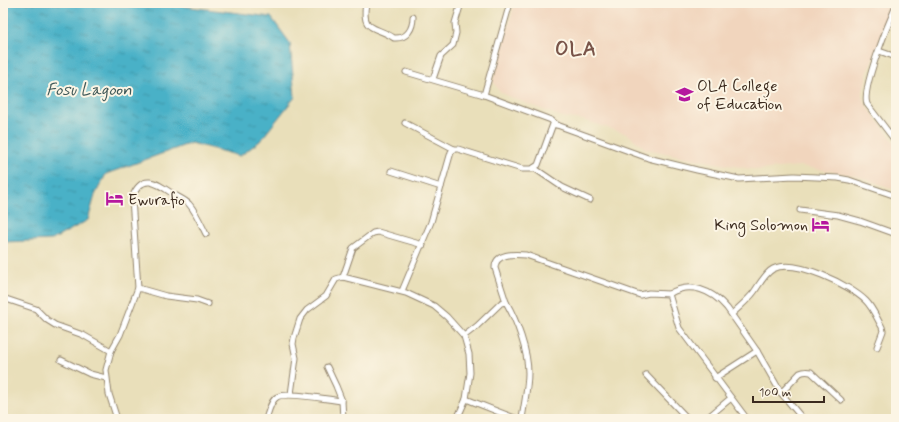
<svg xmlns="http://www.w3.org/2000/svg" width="899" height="422" font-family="Mynerve,sans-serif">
  <defs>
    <pattern id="water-ripples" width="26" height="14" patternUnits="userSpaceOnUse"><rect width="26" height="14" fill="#48b1c7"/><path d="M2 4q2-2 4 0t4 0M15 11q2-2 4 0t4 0" fill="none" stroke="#3d90a1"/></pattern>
  </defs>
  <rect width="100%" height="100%" fill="#fcf5e5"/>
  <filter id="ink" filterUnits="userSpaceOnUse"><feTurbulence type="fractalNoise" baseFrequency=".025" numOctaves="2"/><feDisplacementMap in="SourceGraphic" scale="8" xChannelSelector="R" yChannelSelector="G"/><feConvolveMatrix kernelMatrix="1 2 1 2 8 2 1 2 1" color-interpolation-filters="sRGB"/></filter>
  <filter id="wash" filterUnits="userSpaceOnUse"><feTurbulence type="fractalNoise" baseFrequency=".012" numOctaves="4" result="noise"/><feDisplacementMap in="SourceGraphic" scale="16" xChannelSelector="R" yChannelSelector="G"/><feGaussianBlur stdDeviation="0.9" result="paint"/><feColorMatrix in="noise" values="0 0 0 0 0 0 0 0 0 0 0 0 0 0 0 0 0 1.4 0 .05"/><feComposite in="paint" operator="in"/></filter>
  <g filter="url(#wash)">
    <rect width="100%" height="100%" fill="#e9dfba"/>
    <!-- built -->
    <polygon fill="#f1d5bd" points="515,3 894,3 868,71 862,97 867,106 896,145 896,190 857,176 800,166 758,170 715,163 646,149 627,134 583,120 562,117 510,97 499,91 493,81"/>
    <!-- water -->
    <polygon fill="url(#water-ripples)" stroke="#426e72" points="3,3 158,3 271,17 290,43 295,97 260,141 240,156 191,143 106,174 95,195 88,220 52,240 3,242"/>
  </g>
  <g filter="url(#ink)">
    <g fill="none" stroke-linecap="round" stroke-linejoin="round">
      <defs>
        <g id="street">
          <path d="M366,3c-5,30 9,22 28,35 13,1 19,-9 19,-21"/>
          <path d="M896,6c-7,16 -35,83 -29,98l29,38"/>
          <polyline points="879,51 896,57"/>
          <polyline points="406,72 484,95 551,120 557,125 648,158 697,170 739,179 794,176 838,178 849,180 896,196"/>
          <polyline points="433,79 441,56 453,45 456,33 455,23 461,3"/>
          <polyline points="484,95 510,3"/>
          <polyline points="405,123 454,149"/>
          <polyline points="534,168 562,187 590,200"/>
          <polyline points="391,171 441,187"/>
          <polyline points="800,210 838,215 860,221 896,234"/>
          <polyline points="423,245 378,232 373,233 353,248 343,277 406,293 434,306 447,317 464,336 469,354 470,373 466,399 457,419"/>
          <polyline points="138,288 166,296 197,300 208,304"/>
          <polyline points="402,291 431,222 451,152 454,149 458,149 522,169 532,169 538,165 553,124 557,125"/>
          <path d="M669,294c21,-13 43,-4 58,14l30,43 -42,27"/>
          <polyline points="3,298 36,309 47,320 55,325 83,335 111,351"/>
          <path d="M506,302l-11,-34c0,-15 19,-14 31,-13l114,40 9,-2 20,1 10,34 68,91"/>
          <path d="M732,314c7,-7 16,-14 22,-22 5,-7 11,-19 19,-23 22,-11 77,16 93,32 7,7 11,18 16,26l1,4 -6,16"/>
          <path d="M464,336l13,-10 24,-23 5,-1c11,19 22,49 22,71 0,15 -4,31 -6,46"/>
          <polyline points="757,351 781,393 803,419"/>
          <polyline points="61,360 90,374 106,378"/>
          <polyline points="327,367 336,386 342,401 343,419"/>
          <polyline points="646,375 688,419"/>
          <path d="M781,393l19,-20c4,-2 7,-2 11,-1l30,28"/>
          <polyline points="291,394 296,358 293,344 294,338 300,319 307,310 326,296 336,279 343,277"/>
          <polyline points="466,399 517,419"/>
          <path d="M117,419l-8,-25 -3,-24 5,-19 9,-16 18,-47 -6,-90c10,-26 25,-15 41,-4 5,3 12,6 16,10 7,8 12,20 17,30"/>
          <path d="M266,419c2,-6 5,-19 11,-22 11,-6 51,3 65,4"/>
          <polyline points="706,419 731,398"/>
        </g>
      </defs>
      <!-- street casing -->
      <use href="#street" stroke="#92846c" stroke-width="7"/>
      <!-- street -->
      <use href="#street" stroke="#fff" stroke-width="5"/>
    </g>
  </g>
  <!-- icons -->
  <defs>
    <symbol id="university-bare" viewBox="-9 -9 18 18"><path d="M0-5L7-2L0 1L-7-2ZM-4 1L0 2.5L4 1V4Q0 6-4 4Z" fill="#b5179e" stroke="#fcf5e5" stroke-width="2.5" paint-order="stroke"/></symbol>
    <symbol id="hotel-bare" viewBox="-9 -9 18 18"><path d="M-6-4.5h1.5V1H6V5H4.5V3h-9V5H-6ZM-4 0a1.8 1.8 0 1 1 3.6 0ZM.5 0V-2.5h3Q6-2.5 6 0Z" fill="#b5179e" stroke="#fcf5e5" stroke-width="2.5" paint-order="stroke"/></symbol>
  </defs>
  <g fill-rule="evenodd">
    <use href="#university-bare" x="672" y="82" width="25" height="25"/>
    <use href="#hotel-bare" x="102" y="186" width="25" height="25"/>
    <use href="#hotel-bare" x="808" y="212" width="25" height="25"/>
  </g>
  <g text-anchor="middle" stroke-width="4" stroke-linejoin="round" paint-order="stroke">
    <!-- poi labels -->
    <g font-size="16" fill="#3b2a1e" stroke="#fcf5e5" text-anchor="start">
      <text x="697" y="91">OLA College<tspan x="697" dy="18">of Education</tspan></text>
      <text x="128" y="205">Ewurafio</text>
      <text x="808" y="230" text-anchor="end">King Solomon</text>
    </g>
    <!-- water labels -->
    <g font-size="17" font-style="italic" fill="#405959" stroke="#fcf5e5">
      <text x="89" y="95">Fosu Lagoon</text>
    </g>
    <!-- district labels -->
    <g font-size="20" font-weight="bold" letter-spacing="1" fill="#795449" stroke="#fcf5e5">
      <text x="576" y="55">OLA</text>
    </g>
  </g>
  <!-- margin -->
  <rect width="899" height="422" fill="none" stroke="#fcf5e5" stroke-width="16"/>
  <!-- scale -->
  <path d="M753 396v6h71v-6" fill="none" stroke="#3b2a1e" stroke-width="2"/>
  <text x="759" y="396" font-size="12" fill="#3b2a1e" stroke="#fcf5e5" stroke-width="3" paint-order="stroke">100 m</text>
</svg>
